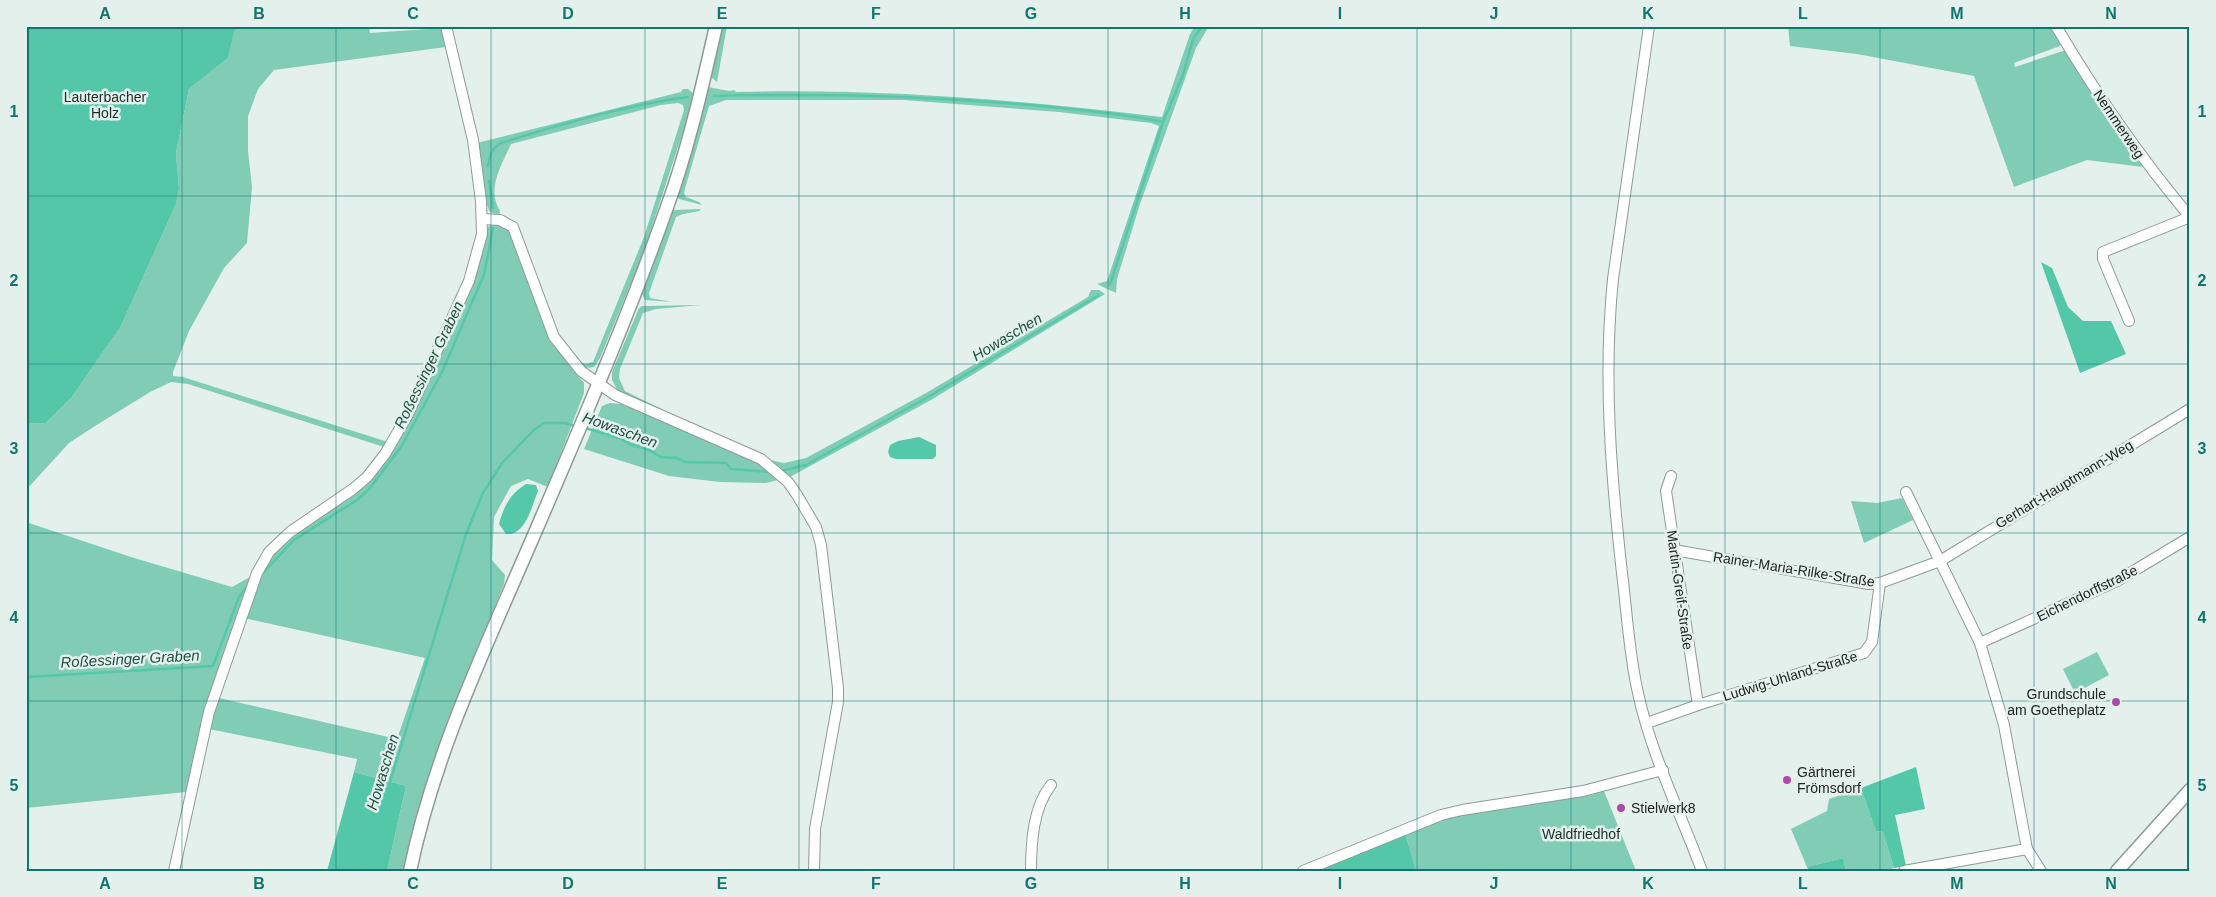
<svg xmlns="http://www.w3.org/2000/svg" width="2216" height="897" font-family="Arial,sans-serif">
  <rect width="100%" height="100%" fill="#e4f0eb"/>
  <!-- green -->
  <g fill="#80ccb5">
    <polygon points="236,26 369,26 370,33 442,28 446,47 274,70 258,89 248,116 248,151 252,187 247,243 224,268 189,331 173,372 173,376 183,377 388,442 384,447 188,384 171,382 150,392 95,426 69,443 26,490 26,424 46,423 72,397 121,326 176,204 179,189 176,153 189,89 228,58"/>
    <polygon points="722,26 727,26 717,82 711,77"/>
    <path d="M1195,26h14l-13,22 -56,156 -23,75 -1,14 -19,-9 10,-3 52,-155 -8,-3 -92,-11 -155,-12h-178l-17,6 -23,79 -2,8 2,4 13,5 3,3 -23,-6 -3,-4 32,-108 21,4 5,-1 2,2c143,-4 284,8 426,25l28,-83z"/>
    <polygon points="1788,26 2052,26 2062,43 2060,46 2014,63 2015,67 2066,50 2112,123 2143,167 2087,160 2014,187 1974,76 1857,54 1790,46"/>
    <path d="M683,89h5l6,5 -1,7 -50,153 -43,104 -6,9c-9,2 -12,-1 -18,-6l10,3 7,-2 51,-125 40,-127 -1,-5 -5,-2 -17,2 -150,39c-9,20 -25,45 -11,67l-1,4 -9,-3c-9,-17 -5,-48 -13,-69l204,-51z"/>
    <polygon points="701,209 699,211 683,214 676,217 649,293 650,298 672,302 645,300 642,294 670,213 674,210"/>
    <polygon points="495,224 500,224 510,231 554,341 568,364 584,383 584,393 548,487 528,479 511,486 494,517 492,560 505,575 504,584 463,684 442,742 404,871 387,871 406,786 354,772 357,759 209,729 219,698 397,739 425,658 244,618 254,586 268,560 283,543 383,464 405,429 485,232 489,226"/>
    <polygon points="1091,290 1099,290 1105,294 931,400 790,477 786,476 770,460 784,463 806,458 926,393 1088,297"/>
    <polygon points="701,305 656,309 643,313 620,369 619,378 625,391 694,425 618,391 612,380 612,372 639,308 642,306"/>
    <polygon points="610,403 621,404 652,416 762,464 778,480 766,483 720,482 669,476 584,449 602,406"/>
    <polygon points="1902,498 1913,520 1864,543 1851,501 1877,503"/>
    <polygon points="26,522 131,557 232,587 250,577 215,682 186,792 26,808"/>
    <polygon points="2097,652 2109,675 2075,693 2063,669"/>
    <polygon points="1861,788 1876,831 1883,832 1894,868 1884,871 1846,871 1843,858 1807,867 1791,829 1827,811 1829,799"/>
    <path d="M1604,791l32,80h-220l-11,-38c59,-25 124,-30 187,-38z"/>
  </g>
  <!-- forest -->
  <g fill="#54c7a9">
    <polygon points="26,26 236,26 228,58 189,89 176,153 179,189 176,204 121,326 72,397 46,423 26,424"/>
    <polygon points="2041,262 2052,268 2068,307 2083,321 2111,321 2126,354 2080,373"/>
    <polygon points="1916,767 1925,809 1895,815 1906,866 1894,868 1883,832 1876,831 1861,788"/>
    <polygon points="354,772 406,786 387,871 327,871"/>
    <polygon points="1405,833 1416,871 1316,871"/>
    <polygon points="1843,858 1846,871 1809,871 1807,867"/>
  </g>
  <!-- water -->
  <g fill="#55c8aa">
    <polygon points="919,437 936,445 936,456 933,459 896,459 890,457 888,452 890,445 898,441"/>
    <path d="M526,484l10,1 2,6c-6,14 -12,45 -32,43l-7,-10c5,-18 11,-30 27,-40z"/>
  </g>
  <g fill="none" stroke-linecap="round" stroke-linejoin="round">
    <!-- stream -->
    <g stroke="#55c8aa" stroke-width="2.5">
      <path d="M714,96c112,-3 225,0 337,11 37,4 75,7 112,15"/>
      <path d="M488,166c2,-11 3,-17 13,-23 61,-19 124,-38 187,-46"/>
      <polyline points="489,181 493,208"/>
      <polyline points="1110,284 1163,122 1183,75 1193,39 1202,26"/>
      <polyline points="585,428 622,439 629,444 649,450 661,457 677,458 685,462 726,463 731,469 770,472"/>
      <polyline points="781,471 806,465 928,397 1099,295"/>
      <polyline points="264,572 294,540 357,500 370,488 401,447 442,372 476,293 484,275 493,228"/>
      <polyline points="26,677 213,666 239,597 245,589"/>
      <polyline points="366,871 378,821 466,534 483,493 502,463 534,430 544,423 565,423 575,426"/>
    </g>
    <defs>
      <g id="minor">
        <path d="M1649,26l-36,253c-10,98 -2,196 9,294 5,40 7,81 16,120 13,61 42,119 64,178"/>
        <path d="M2056,26c40,68 84,131 134,191"/>
        <polyline points="483,219 500,220 513,227 554,337 581,371 615,395 761,459 788,482 797,495 816,527 821,545 838,688 838,702 815,829 814,871"/>
        <polyline points="2129,321 2103,259 2103,252 2190,217"/>
        <polyline points="1671,476 1666,491 1698,705"/>
        <polyline points="1906,492 1980,643 2004,725 2027,849 2041,871"/>
        <polyline points="1674,550 1869,584 1880,583 1940,561 2190,409"/>
        <polyline points="1980,643 2117,581 2190,537"/>
        <polyline points="1647,723 1698,705 1864,653 1872,642 1880,583"/>
        <polyline points="174,871 209,712 257,573 269,552 290,532 353,489 367,477 385,454 407,416 469,281 482,234 481,201 473,140 446,26"/>
        <path d="M1031,871c0,-28 2,-64 20,-86"/>
        <polyline points="1303,871 1441,815 1462,810 1583,791 1663,770"/>
        <polyline points="1904,871 2027,849"/>
      </g>
      <g id="tertiary">
        <path d="M410,871c25,-121 79,-231 127,-343 49,-114 98,-227 138,-344 17,-52 29,-105 41,-158"/>
        <polyline points="2117,871 2190,790"/>
      </g>
    </defs>
    <!-- minor casing -->
    <use href="#minor" stroke="#8f9a96" stroke-width="12"/>
    <!-- tertiary casing -->
    <use href="#tertiary" stroke="#8f9a96" stroke-width="15"/>
    <!-- minor -->
    <use href="#minor" stroke="#fff" stroke-width="10"/>
    <!-- tertiary -->
    <use href="#tertiary" stroke="#fff" stroke-width="12"/>
  </g>
  <!-- grid -->
  <path fill="none" stroke="#0f766e" stroke-width="1" stroke-opacity="0.55" d="M182,26v845M336,26v845M491,26v845M645,26v845M799,26v845M954,26v845M1108,26v845M1262,26v845M1417,26v845M1571,26v845M1725,26v845M1880,26v845M2034,26v845M26,196h2164M26,364h2164M26,533h2164M26,701h2164"/>
  <!-- markers -->
  <g fill="#b048ab" stroke="#e4f0eb" stroke-width="2">
    <circle cx="2116" cy="702" r="5"/>
    <circle cx="1787" cy="780" r="5"/>
    <circle cx="1621" cy="808" r="5"/>
  </g>
  <g text-anchor="middle" stroke-width="5" stroke-linejoin="round" paint-order="stroke">
    <!-- park labels -->
    <g font-size="14" fill="#1a2e28" stroke="#e4f0eb">
      <text x="105" y="102">Lauterbacher<tspan x="105" dy="16">Holz</tspan></text>
      <text x="1581" y="839">Waldfriedhof</text>
    </g>
    <!-- street labels -->
    <g font-size="14" fill="#212524" stroke="#e4f0eb">
      <text transform="translate(2119 124) rotate(56)" y="5">Nemmerweg</text>
      <text transform="translate(2064 484) rotate(-31)" y="5">Gerhart-Hauptmann-Weg</text>
      <text transform="translate(1794 569) rotate(9)" y="5">Rainer-Maria-Rilke-Straße</text>
      <text transform="translate(1680 590) rotate(82)" y="5">Martin-Greif-Straße</text>
      <text transform="translate(2087 593) rotate(-26)" y="5">Eichendorffstraße</text>
      <text transform="translate(1790 676) rotate(-17)" y="5">Ludwig-Uhland-Straße</text>
    </g>
    <!-- poi labels -->
    <g font-size="14" fill="#212524" stroke="#e4f0eb" text-anchor="start">
      <text x="2106" y="699" text-anchor="end">Grundschule<tspan x="2106" dy="16">am Goetheplatz</tspan></text>
      <text x="1797" y="777">Gärtnerei<tspan x="1797" dy="16">Frömsdorf</tspan></text>
      <text x="1631" y="813">Stielwerk8</text>
    </g>
    <!-- water labels -->
    <g font-size="15" font-style="italic" fill="#205144" stroke="#e4f0eb">
      <text transform="translate(1007 337) rotate(-31)" y="5">Howaschen</text>
      <text transform="translate(429 365) rotate(-64)" y="5">Roßessinger Graben</text>
      <text transform="translate(620 430) rotate(20)" y="5">Howaschen</text>
      <text transform="translate(130 659) rotate(-3)" y="5">Roßessinger Graben</text>
      <text transform="translate(383 772) rotate(-73)" y="5">Howaschen</text>
    </g>
  </g>
  <!-- border -->
  <rect width="2216" height="897" fill="none" stroke="#e4f0eb" stroke-width="55"/>
  <rect x="28" y="28" width="2160" height="842" fill="none" stroke="#0f766e" stroke-width="2"/>
  <g font-size="16" text-anchor="middle" font-weight="bold" fill="#0f766e">
    <text x="105" y="19">A</text>
    <text x="259" y="19">B</text>
    <text x="413" y="19">C</text>
    <text x="568" y="19">D</text>
    <text x="722" y="19">E</text>
    <text x="876" y="19">F</text>
    <text x="1031" y="19">G</text>
    <text x="1185" y="19">H</text>
    <text x="1340" y="19">I</text>
    <text x="1494" y="19">J</text>
    <text x="1648" y="19">K</text>
    <text x="1803" y="19">L</text>
    <text x="1957" y="19">M</text>
    <text x="2111" y="19">N</text>
    <text x="14" y="117">1</text>
    <text x="2202" y="117">1</text>
    <text x="14" y="286">2</text>
    <text x="2202" y="286">2</text>
    <text x="14" y="454">3</text>
    <text x="2202" y="454">3</text>
    <text x="14" y="623">4</text>
    <text x="2202" y="623">4</text>
    <text x="14" y="791">5</text>
    <text x="2202" y="791">5</text>
    <text x="105" y="889">A</text>
    <text x="259" y="889">B</text>
    <text x="413" y="889">C</text>
    <text x="568" y="889">D</text>
    <text x="722" y="889">E</text>
    <text x="876" y="889">F</text>
    <text x="1031" y="889">G</text>
    <text x="1185" y="889">H</text>
    <text x="1340" y="889">I</text>
    <text x="1494" y="889">J</text>
    <text x="1648" y="889">K</text>
    <text x="1803" y="889">L</text>
    <text x="1957" y="889">M</text>
    <text x="2111" y="889">N</text>
  </g>
</svg>
